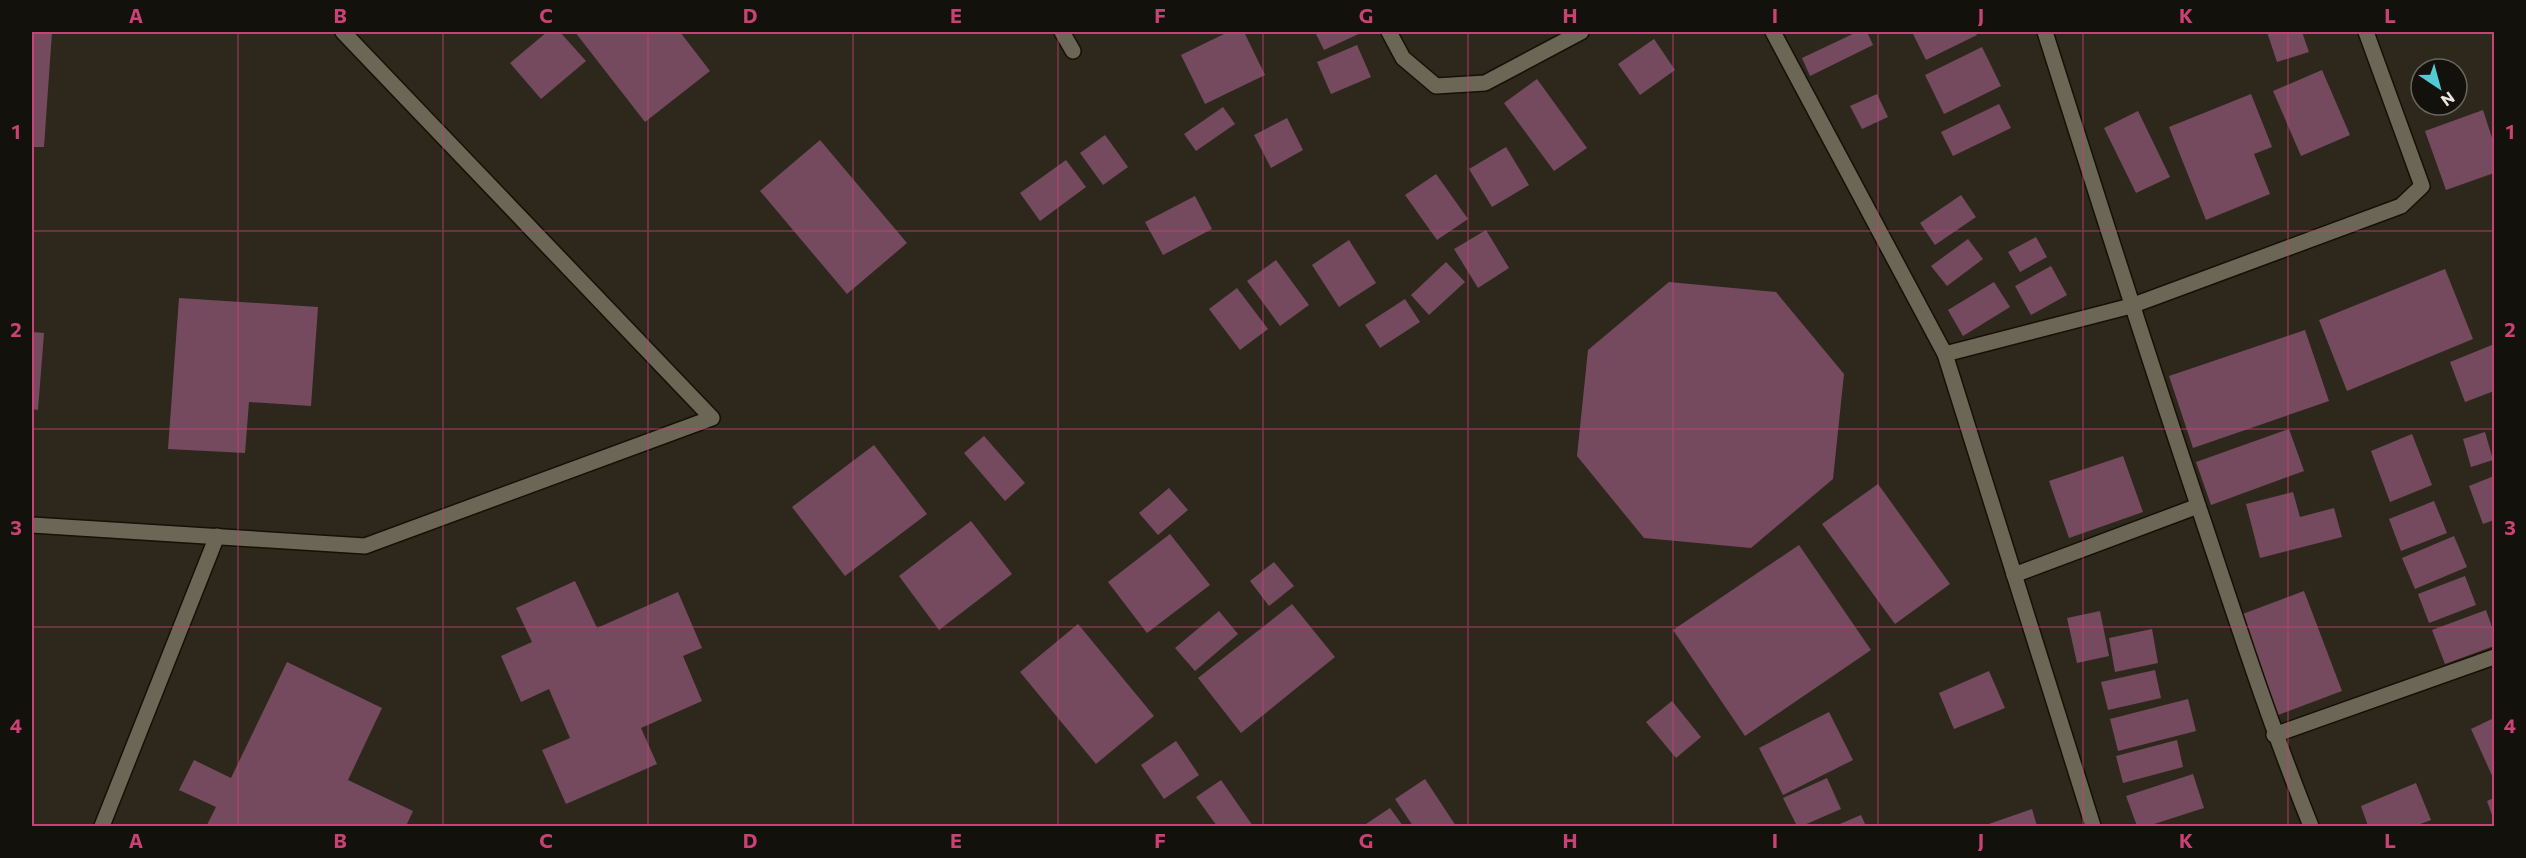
<svg xmlns="http://www.w3.org/2000/svg" width="2526" height="858" font-family="Commissioner,sans-serif">
  <rect width="100%" height="100%" fill="#2d281b"/>
  <!-- building -->
  <g fill="#754a5f">
    <polygon points="32,32 52,32 44,147 32,147"/>
    <polygon points="547,32 560,32 586,61 541,99 510,63"/>
    <polygon points="575,32 680,32 710,71 645,122"/>
    <polygon points="1228,32 1244,32 1265,75 1205,104 1181,55"/>
    <polygon points="1315,32 1363,32 1324,50"/>
    <polygon points="1857,32 1867,32 1873,45 1810,76 1802,58"/>
    <polygon points="1912,32 1975,32 1977,35 1926,60"/>
    <polygon points="2267,32 2302,32 2309,52 2277,62"/>
    <polygon points="1654,39 1675,70 1640,95 1618,64"/>
    <polygon points="1357,45 1371,77 1331,94 1317,62"/>
    <polygon points="1982,47 2001,86 1944,114 1925,75"/>
    <polygon points="2322,70 2350,135 2301,156 2273,91"/>
    <polygon points="1537,79 1587,148 1554,171 1504,103"/>
    <polygon points="1877,94 1888,117 1862,129 1850,106"/>
    <polygon points="2251,94 2272,147 2254,154 2270,194 2206,220 2169,127"/>
    <polygon points="1999,104 2011,128 1953,156 1941,132"/>
    <polygon points="1223,107 1235,124 1196,151 1184,134"/>
    <polygon points="2483,110 2494,144 2494,173 2446,190 2425,131"/>
    <polygon points="2138,111 2170,177 2136,193 2104,128"/>
    <polygon points="1287,118 1303,150 1271,168 1254,135"/>
    <polygon points="1105,135 1128,167 1103,185 1080,153"/>
    <polygon points="820,140 907,243 847,294 760,191"/>
    <polygon points="1506,147 1529,185 1492,207 1469,169"/>
    <polygon points="1066,160 1086,187 1040,221 1020,193"/>
    <polygon points="1436,174 1468,219 1437,240 1405,195"/>
    <polygon points="1961,195 1976,217 1935,245 1920,223"/>
    <polygon points="1195,196 1212,229 1163,255 1145,222"/>
    <polygon points="1486,230 1509,268 1478,288 1454,249"/>
    <polygon points="2036,237 2047,257 2020,272 2008,252"/>
    <polygon points="1968,239 1983,259 1947,286 1931,266"/>
    <polygon points="1349,240 1376,283 1339,307 1312,265"/>
    <polygon points="1276,260 1309,305 1280,326 1247,281"/>
    <polygon points="1446,262 1465,282 1429,315 1411,295"/>
    <polygon points="2051,266 2067,295 2031,315 2015,286"/>
    <polygon points="2445,269 2473,339 2347,391 2319,320"/>
    <polygon points="1669,282 1776,292 1844,374 1833,479 1751,548 1644,538 1577,456 1588,350"/>
    <polygon points="1994,282 2010,307 1963,336 1948,310"/>
    <polygon points="1237,288 1268,329 1240,350 1209,309"/>
    <polygon points="179,298 318,307 311,406 249,402 245,453 168,449"/>
    <polygon points="1405,299 1420,322 1380,348 1365,325"/>
    <polygon points="2305,330 2329,401 2193,448 2169,376"/>
    <polygon points="32,332 44,333 38,410 32,409"/>
    <polygon points="2492,345 2494,352 2494,391 2465,402 2450,362"/>
    <polygon points="2289,429 2304,471 2211,505 2196,462"/>
    <polygon points="2485,432 2493,460 2471,467 2463,439"/>
    <polygon points="2412,434 2432,485 2390,502 2371,451"/>
    <polygon points="984,436 1025,483 1005,501 964,453"/>
    <polygon points="874,445 927,514 845,576 792,507"/>
    <polygon points="2123,456 2143,512 2069,538 2049,481"/>
    <polygon points="2494,476 2494,520 2483,524 2469,486"/>
    <polygon points="1878,484 1950,584 1895,624 1822,524"/>
    <polygon points="1169,488 1188,510 1158,535 1139,513"/>
    <polygon points="2293,492 2300,517 2334,508 2342,537 2260,558 2246,504"/>
    <polygon points="2434,501 2447,533 2401,551 2389,519"/>
    <polygon points="971,521 1012,574 939,630 899,576"/>
    <polygon points="1170,534 1210,585 1147,633 1108,582"/>
    <polygon points="2454,536 2467,567 2415,589 2402,558"/>
    <polygon points="1799,545 1871,650 1745,736 1673,630"/>
    <polygon points="1274,562 1294,586 1269,606 1250,581"/>
    <polygon points="2465,576 2476,605 2429,623 2418,594"/>
    <polygon points="575,581 597,628 678,592 702,648 683,656 702,701 641,728 657,764 566,804 542,750 570,738 549,689 521,702 501,656 532,642 516,608"/>
    <polygon points="2304,591 2342,691 2278,715 2240,615"/>
    <polygon points="1292,604 1335,657 1241,733 1198,678"/>
    <polygon points="2486,610 2494,633 2494,646 2445,664 2432,630"/>
    <polygon points="1219,611 1238,634 1195,671 1175,648"/>
    <polygon points="2100,611 2109,656 2077,663 2067,618"/>
    <polygon points="1078,624 1154,716 1096,764 1020,672"/>
    <polygon points="2152,629 2158,663 2115,672 2109,638"/>
    <polygon points="287,662 382,708 348,780 413,811 406,826 211,826 207,825 216,807 179,790 194,760 231,778"/>
    <polygon points="2155,670 2161,698 2108,710 2101,682"/>
    <polygon points="1989,671 2005,708 1954,729 1939,693"/>
    <polygon points="2188,699 2196,731 2118,751 2110,719"/>
    <polygon points="1672,701 1701,737 1676,758 1646,722"/>
    <polygon points="1829,712 1853,760 1783,795 1759,748"/>
    <polygon points="2494,718 2494,780 2471,729"/>
    <polygon points="2177,740 2183,767 2123,783 2116,756"/>
    <polygon points="1176,741 1199,775 1164,799 1141,765"/>
    <polygon points="2193,774 2204,808 2148,826 2137,826 2126,796"/>
    <polygon points="1827,778 1841,809 1802,826 1797,826 1783,798"/>
    <polygon points="1425,779 1456,826 1413,826 1395,799"/>
    <polygon points="1221,780 1253,826 1217,826 1196,797"/>
    <polygon points="2416,783 2431,820 2415,826 2368,826 2361,806"/>
    <polygon points="2494,798 2494,821 2487,801"/>
    <polygon points="1390,808 1403,826 1363,826"/>
    <polygon points="2032,809 2037,826 1983,826"/>
    <polygon points="1861,815 1866,826 1835,826"/>
  </g>
  <g fill="none" stroke-linecap="round" stroke-linejoin="round">
    <defs>
      <g id="minor">
        <polyline points="1062,32 1073,51"/>
        <polyline points="1389,32 1403,58 1436,86 1485,83 1581,32"/>
        <polyline points="1773,32 1945,354 2093,826"/>
        <path d="M2045,32c52,164 104,328 159,491 34,102 67,204 107,303"/>
        <polyline points="1945,354 2131,306 2401,206 2422,186 2366,32"/>
        <polyline points="32,525 365,546 712,418 343,32"/>
        <polyline points="2014,575 2198,506"/>
        <polyline points="2274,735 2494,657"/>
        <polyline points="102,826 217,536"/>
      </g>
    </defs>
    <!-- minor casing -->
    <use href="#minor" stroke="#161005" stroke-width="18"/>
    <!-- minor -->
    <use href="#minor" stroke="#6c6657" stroke-width="15"/>
  </g>
  <!-- grid -->
  <path fill="none" stroke="#ca4175" stroke-width="1.5" stroke-opacity="0.55" d="M238,32v794M443,32v794M648,32v794M853,32v794M1058,32v794M1263,32v794M1468,32v794M1673,32v794M1878,32v794M2083,32v794M2288,32v794M32,231h2462M32,429h2462M32,627h2462"/>
  <!-- border -->
  <rect width="2526" height="858" fill="none" stroke="#13110b" stroke-width="66"/>
  <!-- north arrow -->
  <g transform="translate(2439 87) rotate(144)"><circle r="28" fill="#13110b" stroke="#69665f" stroke-width="1.5"/>
  <path d="M0-4.5L10 22L0 15L-10 22Z" fill="#51ccd4"/>
  <text y="-9" font-size="16" font-weight="bold" text-anchor="middle" fill="#eae6de">N</text>
  </g>
  <rect x="33" y="33" width="2460" height="792" fill="none" stroke="#ca4175" stroke-width="2"/>
  <g font-size="20" text-anchor="middle" font-weight="bold" fill="#ca4175">
    <text x="136" y="23">A</text>
    <text x="340" y="23">B</text>
    <text x="546" y="23">C</text>
    <text x="750" y="23">D</text>
    <text x="956" y="23">E</text>
    <text x="1160" y="23">F</text>
    <text x="1366" y="23">G</text>
    <text x="1570" y="23">H</text>
    <text x="1775" y="23">I</text>
    <text x="1981" y="23">J</text>
    <text x="2186" y="23">K</text>
    <text x="2390" y="23">L</text>
    <text x="16" y="139">1</text>
    <text x="2510" y="139">1</text>
    <text x="16" y="337">2</text>
    <text x="2510" y="337">2</text>
    <text x="16" y="535">3</text>
    <text x="2510" y="535">3</text>
    <text x="16" y="733">4</text>
    <text x="2510" y="733">4</text>
    <text x="136" y="848">A</text>
    <text x="340" y="848">B</text>
    <text x="546" y="848">C</text>
    <text x="750" y="848">D</text>
    <text x="956" y="848">E</text>
    <text x="1160" y="848">F</text>
    <text x="1366" y="848">G</text>
    <text x="1570" y="848">H</text>
    <text x="1775" y="848">I</text>
    <text x="1981" y="848">J</text>
    <text x="2186" y="848">K</text>
    <text x="2390" y="848">L</text>
  </g>
</svg>
